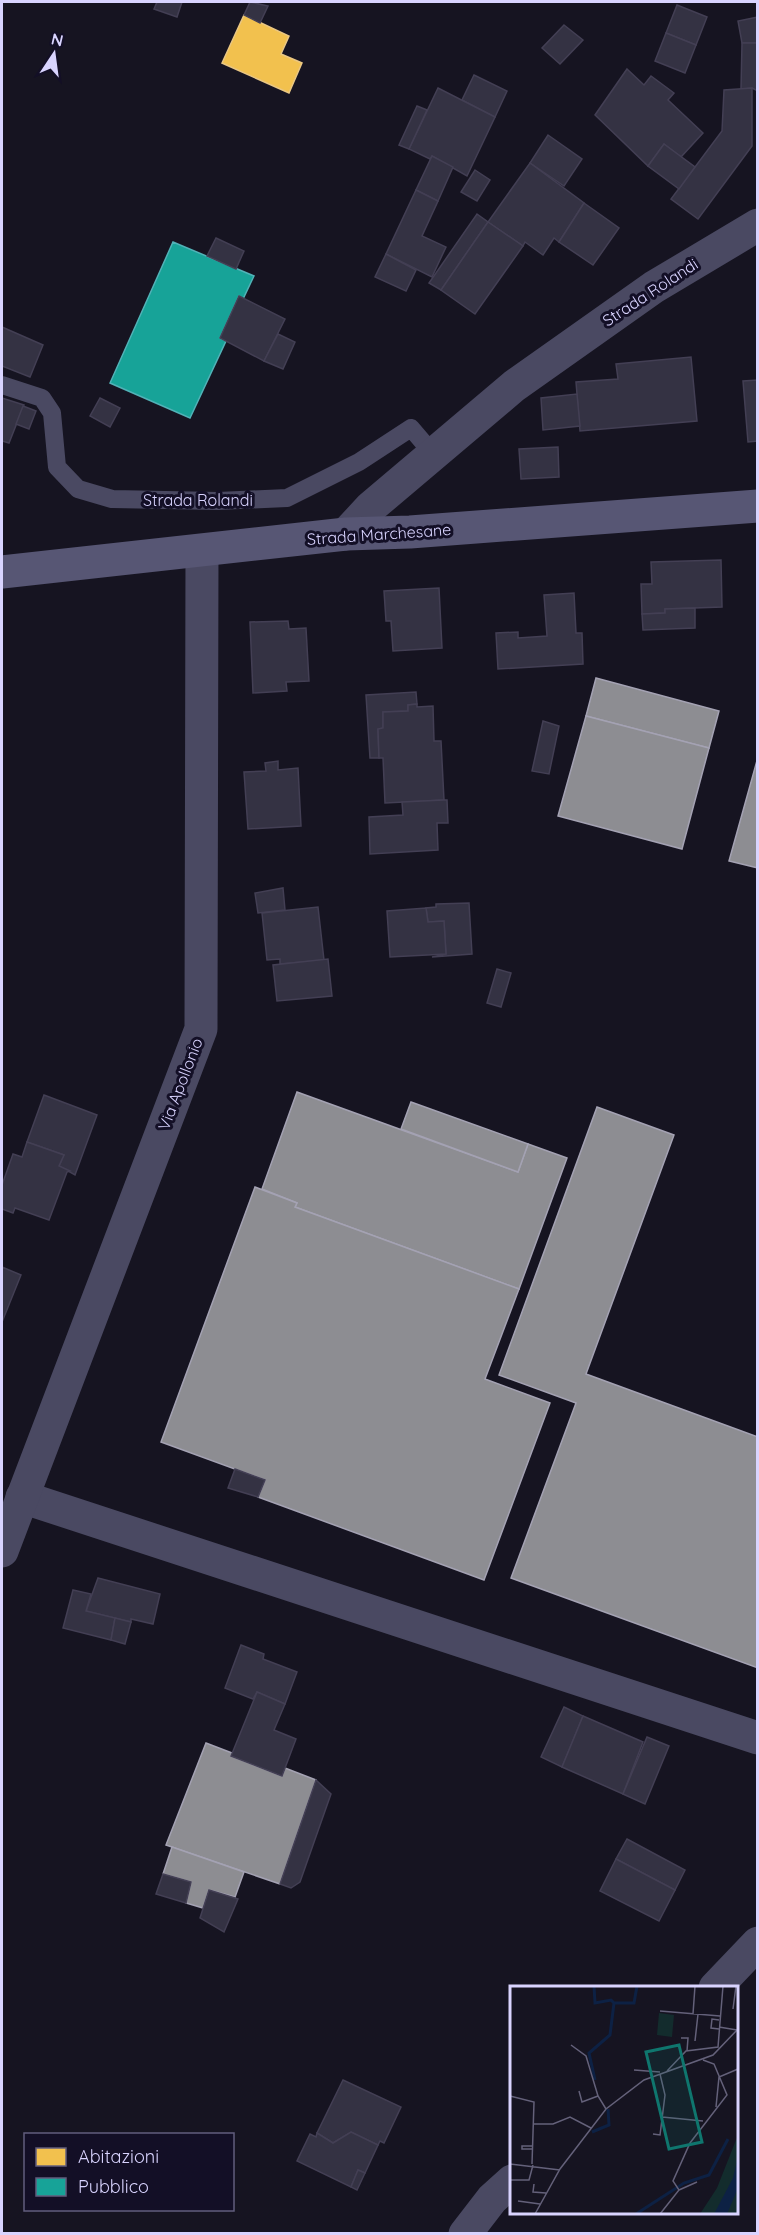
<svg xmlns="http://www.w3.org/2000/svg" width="759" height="2235" font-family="Quicksand,sans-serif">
  <rect width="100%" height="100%" fill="#161421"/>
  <!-- homes -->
  <polygon fill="#f2c14e" stroke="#eac783" stroke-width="1.5" points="244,15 289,36 281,54 302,63 289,93 222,63"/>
  <!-- public -->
  <polygon fill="#17a398" stroke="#51b2b7" stroke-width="1.5" points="173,242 254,276 243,299 239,296 220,338 226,341 190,418 110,383"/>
  <!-- industry -->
  <g fill="#8d8d92" stroke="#a4a2b3" stroke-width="1.5">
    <polygon points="596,678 719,711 709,748 586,716"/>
    <polygon points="586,716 709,748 682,849 558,816"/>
    <polygon points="758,757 758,868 729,861"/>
    <polygon points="297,1092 518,1172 528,1144 567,1158 519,1289 295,1207 297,1203 262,1189"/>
    <polygon points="411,1102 528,1144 518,1172 401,1129"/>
    <polygon points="597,1107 674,1135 586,1374 758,1437 758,1668 511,1578 576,1403 499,1375"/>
    <polygon points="255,1187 297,1203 295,1207 519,1289 485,1379 550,1403 484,1580 258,1497 265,1480 161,1442"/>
    <polygon points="206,1743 232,1753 231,1756 282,1776 285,1768 316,1780 280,1884 166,1845"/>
    <polygon points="172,1847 244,1872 235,1897 209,1890 203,1908 186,1903 191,1882 163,1874"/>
  </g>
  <!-- building -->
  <g fill="#343243" stroke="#433f54" stroke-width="1.5">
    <polygon points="157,2 182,2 177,17 154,9"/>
    <polygon points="250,2 268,6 260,23 244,15"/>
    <polygon points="677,5 707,17 696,45 666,33"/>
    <polygon points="758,17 758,43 742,43 738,21"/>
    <polygon points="564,25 583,40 560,64 542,48"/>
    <polygon points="666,33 696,45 685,73 655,61"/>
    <polygon points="742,43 758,43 758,91 752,88 741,89"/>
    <polygon points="627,69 644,85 651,76 674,93 668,100 703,133 681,157 664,144 648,166 595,115"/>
    <polygon points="474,75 507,91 495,117 462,100"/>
    <polygon points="438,88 495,117 467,176 432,156 430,159 409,149"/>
    <polygon points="752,88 752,146 698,219 671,199 722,131 724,90"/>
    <polygon points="417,106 427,110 409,149 399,145"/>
    <polygon points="548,135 582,159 564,186 530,163"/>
    <polygon points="664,144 695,167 679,189 648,166"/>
    <polygon points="432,156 453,167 438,201 416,190"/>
    <polygon points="530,163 584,203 559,242 554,238 543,255 525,242 523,246 488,222"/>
    <polygon points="475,170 490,180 477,201 461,192"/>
    <polygon points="416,190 438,201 422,236 446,247 432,277 386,254"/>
    <polygon points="584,203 619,228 593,265 559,242"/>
    <polygon points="477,214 488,222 441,290 429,283"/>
    <polygon points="488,222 523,246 475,314 441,290"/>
    <polygon points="216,238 244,251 236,269 207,256"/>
    <polygon points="386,254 416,270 406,291 375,277"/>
    <polygon points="239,296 285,319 264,361 220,338"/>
    <polygon points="2,327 43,345 30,377 2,366"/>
    <polygon points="278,334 295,342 283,369 264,361"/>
    <polygon points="691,357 697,421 580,431 576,382 618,379 616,364"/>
    <polygon points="758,380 758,441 748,442 743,381"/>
    <polygon points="577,394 580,426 543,430 541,398"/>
    <polygon points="2,398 24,405 9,443 2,441"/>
    <polygon points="100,398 120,408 110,427 90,416"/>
    <polygon points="23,406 36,411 29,429 16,424"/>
    <polygon points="558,447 559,477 521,479 519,449"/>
    <polygon points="721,560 722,607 665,609 665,613 642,614 641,584 652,584 651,562"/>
    <polygon points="439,588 442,648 393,651 391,621 386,621 384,591"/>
    <polygon points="574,593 576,633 582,633 583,664 498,669 496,633 518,632 518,638 547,636 544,595"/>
    <polygon points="695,608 695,628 643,630 642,614 665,613 665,609"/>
    <polygon points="288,621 289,629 306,628 309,681 286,682 287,691 253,693 250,622"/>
    <polygon points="416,692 417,704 408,705 408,711 383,712 383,728 378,729 379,758 370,758 366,695"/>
    <polygon points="417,704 417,707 433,706 434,741 441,741 444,800 385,803 383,758 379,758 378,729 383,728 383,712 408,711 408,705"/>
    <polygon points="543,721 559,726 549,774 532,771"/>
    <polygon points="278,761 278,770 298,768 301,826 248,829 244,772 266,771 265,763"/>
    <polygon points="444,800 447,800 448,823 437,823 438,850 370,854 369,817 403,815 402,802"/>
    <polygon points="283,888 285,910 258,913 255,893"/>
    <polygon points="469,903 472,954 432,957 446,954 444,921 428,922 426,908 436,907 436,904"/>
    <polygon points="318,907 324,960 280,964 280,959 267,960 262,913"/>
    <polygon points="426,908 428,922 444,921 446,954 390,957 387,911"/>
    <polygon points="328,959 332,996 277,1001 273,965"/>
    <polygon points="497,969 511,973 501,1007 487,1003"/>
    <polygon points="44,1095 97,1115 75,1175 59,1166 64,1155 27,1142"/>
    <polygon points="27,1142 64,1155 59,1166 70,1171 67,1172 49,1220 15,1208 13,1213 2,1209 2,1185 13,1154 22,1157"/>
    <polygon points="2,1267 21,1275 2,1322"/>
    <polygon points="235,1469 265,1480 258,1497 228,1488"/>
    <polygon points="98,1578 160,1594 153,1624 131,1619 131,1622 86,1611"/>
    <polygon points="73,1590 91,1594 86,1611 115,1618 111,1640 63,1628"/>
    <polygon points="115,1618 131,1622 125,1644 111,1640"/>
    <polygon points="241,1645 264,1654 263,1659 297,1672 285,1704 257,1692 253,1699 225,1688"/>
    <polygon points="257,1692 285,1704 274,1730 296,1739 282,1776 231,1756"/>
    <polygon points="564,1707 583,1716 562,1767 541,1757"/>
    <polygon points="583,1716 643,1742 623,1794 562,1767"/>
    <polygon points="647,1737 669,1746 645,1804 623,1794"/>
    <polygon points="316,1780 331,1794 300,1882 291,1888 280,1884"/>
    <polygon points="627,1839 685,1870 675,1890 616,1859"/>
    <polygon points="616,1859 675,1890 659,1921 600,1891"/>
    <polygon points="163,1874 191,1882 186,1903 156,1894"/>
    <polygon points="209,1890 238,1899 224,1932 200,1918"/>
    <polygon points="343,2080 401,2107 384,2143 380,2141 378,2145 351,2132 333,2143 317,2133"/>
    <polygon points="351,2132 378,2145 365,2173 358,2170 351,2187 297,2161 310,2134 316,2137 317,2133 333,2143"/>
    <polygon points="358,2170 365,2173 357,2190 351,2187"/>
  </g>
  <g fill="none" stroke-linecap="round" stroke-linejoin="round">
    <!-- service -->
    <polyline stroke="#4a4962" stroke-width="18" points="2,385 42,398 52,413 57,467 78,489 112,499 218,501 287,498 359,462 411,428 434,455"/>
    <!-- minor -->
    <g stroke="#4a4962" stroke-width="33">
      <polyline points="346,534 371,507 514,386 654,287 758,225"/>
      <polyline points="22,1497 758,1738"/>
      <polyline points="2,1551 201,1029 202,551"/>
      <polyline points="715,1988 758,1943"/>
      <polyline points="465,2234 492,2199 512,2181"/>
    </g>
    <!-- secondary -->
    <polyline stroke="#575674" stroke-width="33" points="2,572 346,534 410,532 758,506"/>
  </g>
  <g text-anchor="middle" stroke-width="6" stroke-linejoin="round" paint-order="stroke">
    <!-- street labels -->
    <g font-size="16" fill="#d9d4ff" stroke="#130f26">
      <text transform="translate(650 292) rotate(-33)" y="6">Strada Rolandi</text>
      <text x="198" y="506">Strada Rolandi</text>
      <text transform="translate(379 534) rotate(-4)" y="6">Strada Marchesane</text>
      <text transform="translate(180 1084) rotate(-69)" y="6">Via Apollonio</text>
    </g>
  </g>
  <!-- overview -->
  <g transform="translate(510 1986)">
    <rect width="228" height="228" fill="#161421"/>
    <path d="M149,27l15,2 -2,22 -15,-2zM228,149v79h-38l17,-26z" fill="#132c2d"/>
    <path d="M228,171v31l-11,26h-13l19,-36z" fill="#0d2144"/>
    <path fill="none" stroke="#0d2144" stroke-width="3" d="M84,0l1,17 16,-3 3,3 -4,32 -21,18 6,27M104,17h20l3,-17M82,146l17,-7 -1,-16M126,228l48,-31 25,-8 19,-36"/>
    <path fill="none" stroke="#64617a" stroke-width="1.5" d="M223,23l3,-23M150,25l60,5M183,28l2,-28M209,41l18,3M209,43l-8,-1 1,-9 7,1M171,52h7l-1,13M185,55l3,-27M61,59l15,11 12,40 8,13M124,84l26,2M157,85l19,-20 32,-4 5,-61M69,105l3,11 16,-6M0,110l24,6 -2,62M206,121l3,-30 19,-8M152,131l41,4M23,138h20l17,-7 21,11M143,148l7,1 5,-40 -5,-21M22,160h-10v3h10M0,178l50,6M0,194h19l4,-15M24,198l-1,8 13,1M169,204l18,-8M8,215l22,3M25,228l25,-45 46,-60 38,-29 69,-25 25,-26M150,228l19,-24 -6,-9 17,-38 37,-48 -13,-31 -11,-4"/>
    <path fill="#0f766e" fill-opacity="0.15" stroke="#0f766e" stroke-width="3" d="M169,59l23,97 -33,7 -23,-97z"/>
    <rect width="228" height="228" fill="none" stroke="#d9d4ff" stroke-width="3"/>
  </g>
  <!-- border -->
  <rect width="759" height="2235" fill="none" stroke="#d9d4ff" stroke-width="6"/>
  <!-- legend -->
  <rect x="24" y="2133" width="210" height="78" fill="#130f26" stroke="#625e7d" stroke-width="1.5"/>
  <rect x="36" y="2148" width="30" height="18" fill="#f2c14e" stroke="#625e7d" stroke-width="1.5"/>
  <text x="78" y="2163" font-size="18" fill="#d9d4ff">Abitazioni</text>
  <rect x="36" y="2178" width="30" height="18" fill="#17a398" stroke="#625e7d" stroke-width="1.5"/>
  <text x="78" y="2193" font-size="18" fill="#d9d4ff">Pubblico</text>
  <!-- north arrow -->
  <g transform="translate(54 54) rotate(13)" stroke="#130f26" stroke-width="4.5" paint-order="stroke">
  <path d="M0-4.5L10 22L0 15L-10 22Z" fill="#d9d4ff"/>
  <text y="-9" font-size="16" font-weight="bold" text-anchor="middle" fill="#d9d4ff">N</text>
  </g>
</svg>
